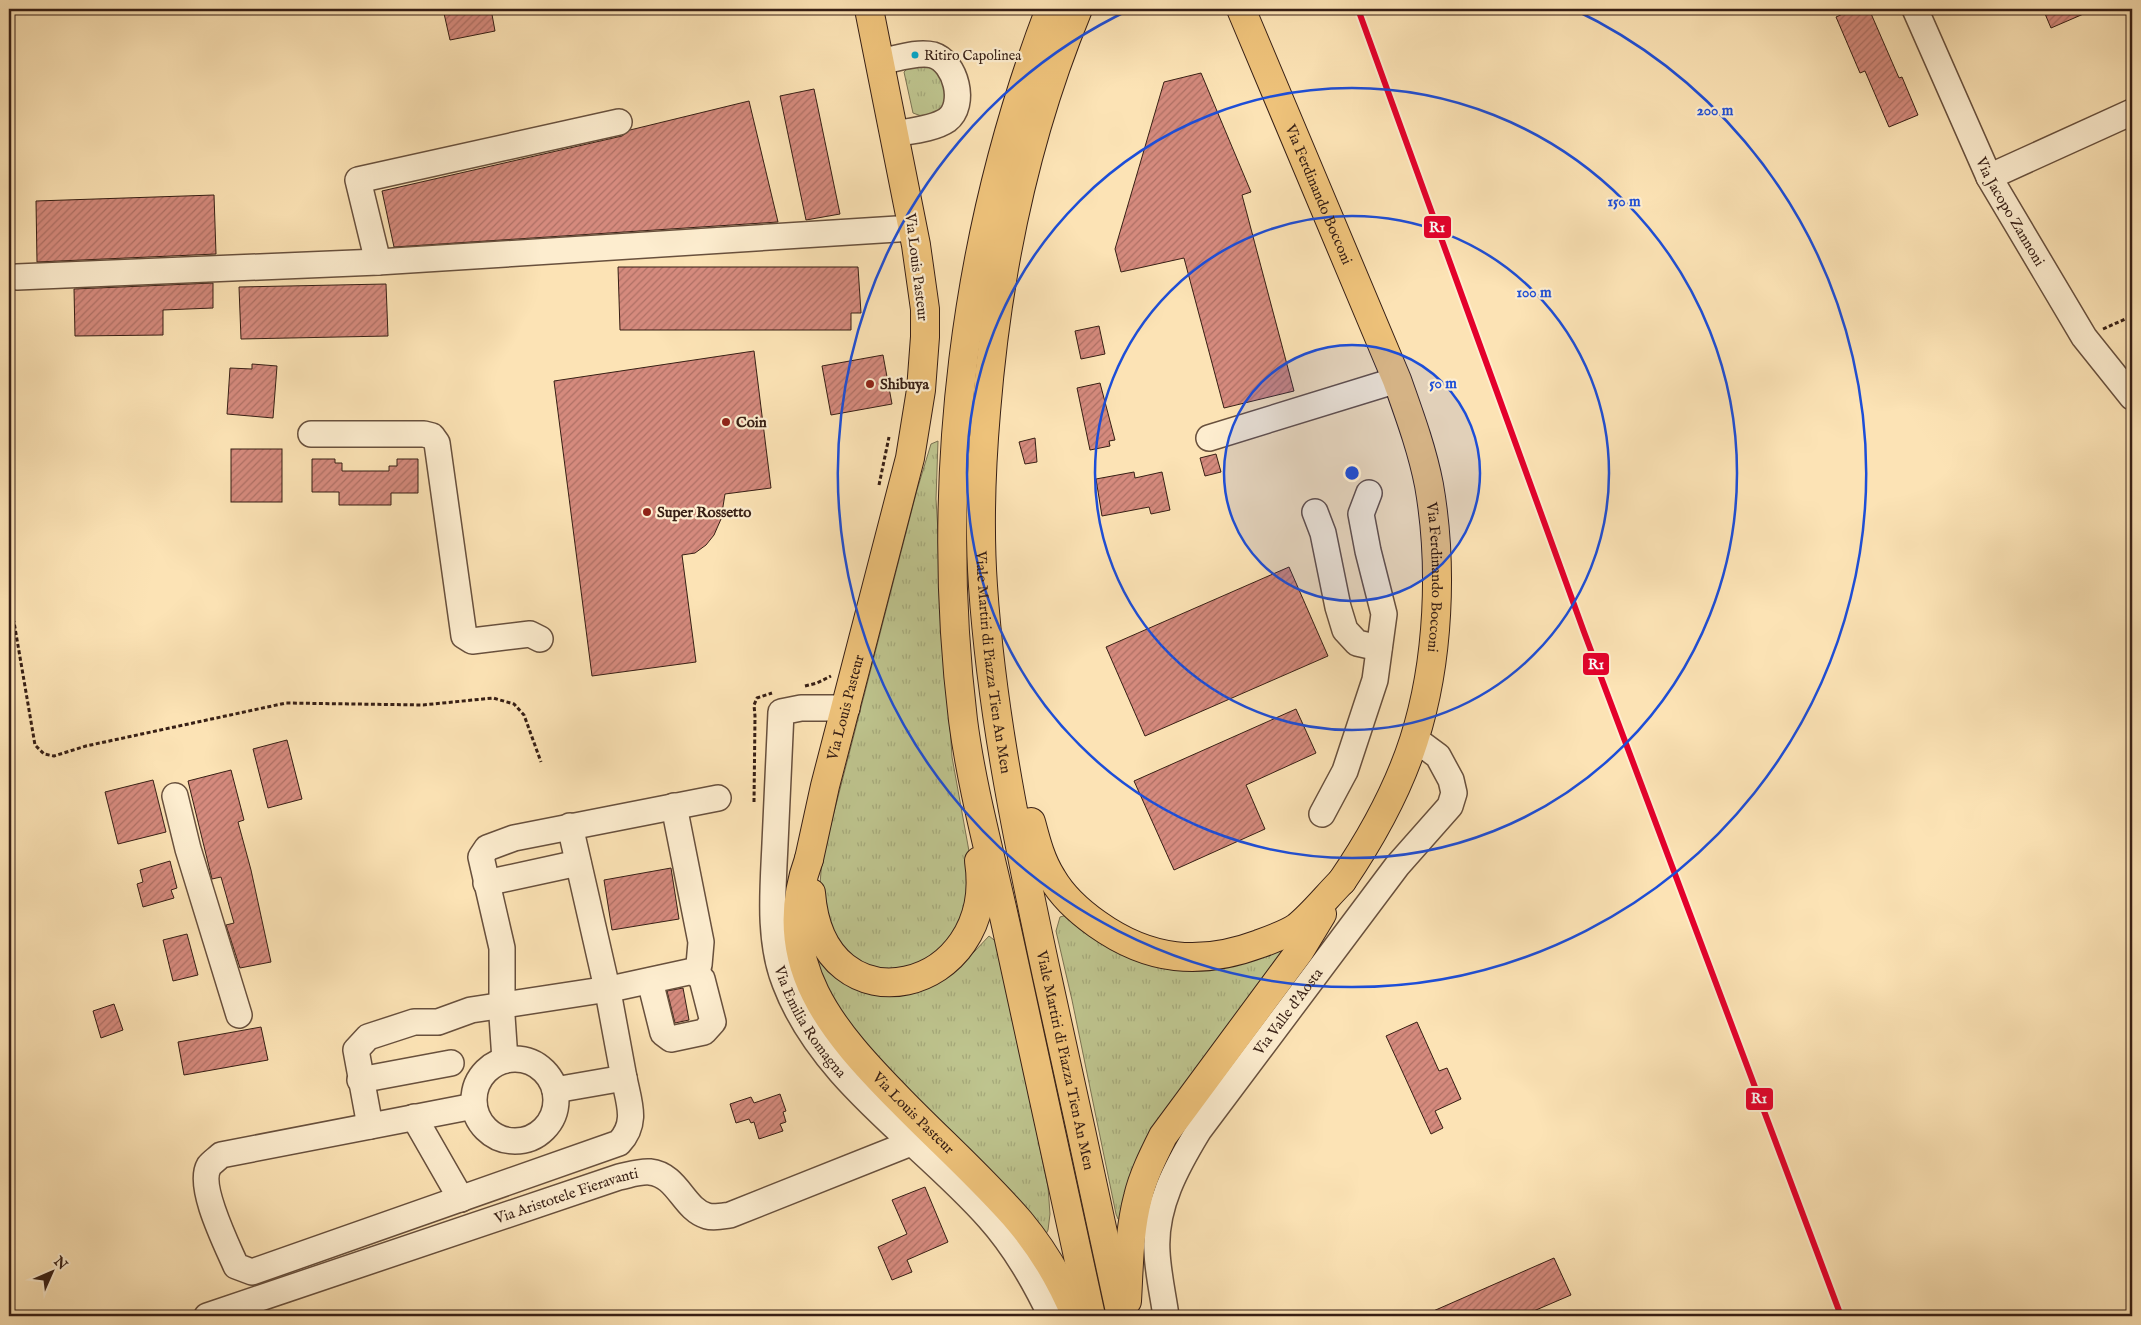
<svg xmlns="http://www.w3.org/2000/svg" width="2141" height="1325" font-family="'IM FELL English',serif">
  <defs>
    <pattern id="grass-tufts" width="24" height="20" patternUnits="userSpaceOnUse" patternTransform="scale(1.25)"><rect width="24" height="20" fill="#bec48e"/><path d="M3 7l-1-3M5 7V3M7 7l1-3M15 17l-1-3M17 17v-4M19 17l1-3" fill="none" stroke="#a4a87a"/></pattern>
    <pattern id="building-hatch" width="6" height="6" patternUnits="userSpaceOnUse" patternTransform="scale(1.25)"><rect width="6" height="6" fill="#d58a7d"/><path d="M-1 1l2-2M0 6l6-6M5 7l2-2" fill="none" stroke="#ae7065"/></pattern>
  </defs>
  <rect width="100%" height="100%" fill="#fce3b5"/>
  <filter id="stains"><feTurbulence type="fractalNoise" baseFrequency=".004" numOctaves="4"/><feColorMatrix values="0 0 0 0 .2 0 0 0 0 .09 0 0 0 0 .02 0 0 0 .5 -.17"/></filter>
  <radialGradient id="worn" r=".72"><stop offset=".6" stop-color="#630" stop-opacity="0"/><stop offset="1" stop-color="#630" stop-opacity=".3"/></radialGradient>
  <!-- grass -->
  <g fill="url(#grass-tufts)" stroke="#7a7252">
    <path d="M920,65l16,3c12,24 19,39 -12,49l-11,-4 -9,-41 3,-3z"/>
    <polygon points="938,441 936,499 952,757 976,890 942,954 896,975 852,961 821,911 819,897 822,859 917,490 931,444"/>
    <polygon points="1067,915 1125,951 1299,934 1122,1220 1118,1219 1116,1214 1072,1000 1056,931 1060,917"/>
    <polygon points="989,936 998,943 1048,1187 1050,1214 1048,1230 1044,1238 888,1074 825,995 811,938 840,974 947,972 974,952"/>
  </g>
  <!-- building -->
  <g fill="url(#building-hatch)" stroke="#371f15">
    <polygon points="443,9 491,9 495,31 450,40"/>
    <polygon points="1854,9 1869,9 1899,78 1902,77 1918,115 1889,127 1865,71 1860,73 1836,17"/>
    <polygon points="2043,9 2095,9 2051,28"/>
    <polygon points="1201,73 1251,192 1242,195 1294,391 1224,408 1184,258 1121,272 1115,249 1164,82"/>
    <polygon points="814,89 840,214 806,220 780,96"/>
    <polygon points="749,101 778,222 394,247 382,191 622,136 630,130"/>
    <polygon points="214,195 216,254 37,262 36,201"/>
    <polygon points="618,267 858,267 861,313 851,313 851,330 620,330"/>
    <polygon points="213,283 213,308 163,310 163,335 75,336 74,289"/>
    <polygon points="386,284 388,336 241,339 239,287"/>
    <polygon points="1099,326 1105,354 1081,359 1075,331"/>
    <polygon points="754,351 771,488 725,494 721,519 714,535 706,545 695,553 682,555 696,662 592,676 554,381"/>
    <polygon points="883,355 892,404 831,415 822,366"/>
    <polygon points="252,364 277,366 273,418 227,414 230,368 252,369"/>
    <polygon points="1100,383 1115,440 1109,441 1110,446 1090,450 1077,388"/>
    <polygon points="1035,438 1037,462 1025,464 1019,442"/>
    <rect x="231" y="449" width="51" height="53"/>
    <polygon points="1216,454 1221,472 1205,476 1200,458"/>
    <polygon points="312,459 335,459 335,463 342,463 342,471 389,471 389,466 397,466 397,459 418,459 418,493 391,493 391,505 339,505 339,492 312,492"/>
    <polygon points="1134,472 1135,478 1162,472 1170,510 1151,514 1149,507 1102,516 1096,479"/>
    <polygon points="1289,567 1328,656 1145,736 1106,647"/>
    <polygon points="1296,709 1316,753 1246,785 1265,829 1174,870 1134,781"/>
    <polygon points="287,740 302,799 268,808 253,749"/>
    <polygon points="231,770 244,820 238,822 251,870 271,962 240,968 226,925 234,923 221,877 212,879 188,781"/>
    <polygon points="153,780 166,832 118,844 105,792"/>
    <polygon points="170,861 177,888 171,890 174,898 143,907 137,884 143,882 140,870"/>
    <polygon points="671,868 679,919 612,930 604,880"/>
    <polygon points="187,934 198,975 173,981 163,940"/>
    <polygon points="683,988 689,1020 675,1023 667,991"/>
    <polygon points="114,1004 123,1030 101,1038 93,1011"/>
    <polygon points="1417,1022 1439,1071 1447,1068 1461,1099 1435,1111 1443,1128 1431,1134 1386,1036"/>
    <polygon points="261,1027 268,1060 184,1075 178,1042"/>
    <polygon points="780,1094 786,1111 783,1112 786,1122 780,1124 783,1131 759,1139 754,1122 751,1123 749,1119 736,1123 730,1104 751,1097 754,1103"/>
    <polygon points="925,1187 948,1242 907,1260 912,1272 892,1280 878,1247 907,1234 892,1200"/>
    <polygon points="1554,1258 1571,1295 1522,1316 1422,1316"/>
  </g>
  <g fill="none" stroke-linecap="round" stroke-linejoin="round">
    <defs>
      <g id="minor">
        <path id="s1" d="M1915,9l74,168 95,160 48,60"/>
        <path d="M880,62c16,-3 37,-11 53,-7 23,7 34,50 14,65 -13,9 -37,11 -53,14"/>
        <polyline points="1989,177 2132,112"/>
        <polyline points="378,262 358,180 619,122"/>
        <polyline points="17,277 378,262 913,228"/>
        <polyline points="311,434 424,434 432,436 437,443 464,636 472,641 530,634 540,639"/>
        <polyline points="1209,438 1397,380"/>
        <polyline points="1315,512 1323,533 1338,607 1345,630 1357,643 1379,648"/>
        <path id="s2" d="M847,708h-46l-20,4c-2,44 -4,88 -6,132 -2,45 -7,96 10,139 37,98 137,159 204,235 26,29 45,62 62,98"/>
        <polyline points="175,796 188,849 239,1015"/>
        <polyline points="1322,814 1345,771 1375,680 1384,614 1368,551 1361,514 1369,493"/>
        <polyline points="486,883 578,863"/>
        <polyline points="650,981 663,1033 671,1039 704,1032 713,1022 702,979 693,971"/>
        <circle cx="515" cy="1100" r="41"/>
        <polyline points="505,1060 502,1016 502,948 481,857 487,848 514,838 718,798"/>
        <polyline points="360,1080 451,1063"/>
        <polyline points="555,1090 624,1078 609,997 570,826"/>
        <path d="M474,1106l-253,49c-4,4 -9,7 -12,11 -12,20 18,79 27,100l16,6 367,-129c19,-20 10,-40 5,-65"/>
        <polyline points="414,1117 461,1199"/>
        <polyline points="370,1126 356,1050 368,1037 414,1022 438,1022 471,1010 615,988 693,971 699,965 701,942 674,806"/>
        <path id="s3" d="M207,1316l412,-139c10,-2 21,-6 31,-5 28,3 33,37 57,44 7,2 16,0 23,-1l181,-72"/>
        <path id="s4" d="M1166,1316c-3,-21 -8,-43 -9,-64 -3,-45 20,-86 42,-122l198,-264 53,-60 4,-13 -3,-13 -13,-24 -23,-17"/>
      </g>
      <g id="major">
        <path id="s5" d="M1241,9l156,371c12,34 25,69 32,105 14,80 10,177 -15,255 -16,50 -42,97 -72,141"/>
        <path id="s6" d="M809,859l16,-73 85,-328 11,-68 4,-53v-28l-9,-64 -47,-236"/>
      </g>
      <g id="highway">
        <path d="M1050,9c-86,225 -116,472 -87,711 9,70 29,141 44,210 28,129 56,257 84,386"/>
        <path id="s7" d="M1078,9c-53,128 -81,265 -92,403 -5,58 -7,116 -3,174 9,132 36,260 64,390 25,113 50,227 74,340"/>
        <path d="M1031,822c5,19 10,39 21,56 11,19 28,34 45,46 52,37 103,42 162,20 11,-4 28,-10 38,-17 16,-13 30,-31 45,-46"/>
        <path id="s8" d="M809,859c-38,104 24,173 92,242 39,40 82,78 119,121 24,29 42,60 56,94"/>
        <path d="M811,893c11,143 188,101 168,-32"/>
        <path d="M1127,1301c2,-34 2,-70 11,-104 5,-21 15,-41 25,-61l136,-184 23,-38"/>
      </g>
    </defs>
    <!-- minor casing -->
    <use href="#minor" stroke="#68503d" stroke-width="28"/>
    <!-- major casing -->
    <use href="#major" stroke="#371f15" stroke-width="30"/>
    <!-- highway casing -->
    <use href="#highway" stroke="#371f15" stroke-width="30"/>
    <!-- path -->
    <g stroke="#371f15" stroke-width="3" stroke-dasharray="4 2.5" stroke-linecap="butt">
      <polyline points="2103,329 2132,316"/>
      <polyline points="879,485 889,437"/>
      <polyline points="9,613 14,622 35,745 44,754 54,756 86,746 286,703 423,705 493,698 514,704 524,715 541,762"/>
      <polyline points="805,686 817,683 831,676"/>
      <polyline points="754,802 755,716 754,705 757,698 772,693"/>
    </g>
    <!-- minor -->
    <use href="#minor" stroke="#fdedcf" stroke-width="25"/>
    <!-- major -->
    <use href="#major" stroke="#eec27a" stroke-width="28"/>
    <!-- highway -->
    <use href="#highway" stroke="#eec27a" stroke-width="28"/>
    <defs>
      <polyline id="rail-1" points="1358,9 1584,632 1841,1316"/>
    </defs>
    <!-- rail-1 casing -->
    <use href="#rail-1" stroke="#fdedcf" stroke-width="10"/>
    <!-- rail-1 -->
    <use href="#rail-1" stroke="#e4002b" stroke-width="6"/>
  </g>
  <!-- distance rings -->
  <circle cx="1352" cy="473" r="128" fill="#1d4ed8" fill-opacity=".12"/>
  <g fill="none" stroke="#1d4ed8" stroke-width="2.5">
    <circle cx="1352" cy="473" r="128"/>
    <circle cx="1352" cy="473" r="257"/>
    <circle cx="1352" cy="473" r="385"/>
    <path d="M1573 9A514 514 0 1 1 1131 9"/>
  </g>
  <!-- markers -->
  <circle fill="#00a9ce" stroke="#fdedcf" stroke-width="2" cx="915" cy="55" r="4.5"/>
  <g fill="#8f2418" stroke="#fdedcf" stroke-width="2">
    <circle cx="870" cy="384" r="5"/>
    <circle cx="726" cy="422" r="5"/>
    <circle cx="647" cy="512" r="5"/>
  </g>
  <g text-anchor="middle" stroke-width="4.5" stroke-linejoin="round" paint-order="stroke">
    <!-- bus labels -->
    <g font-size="14" fill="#371f15" stroke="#fdedcf" text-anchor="start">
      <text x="924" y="60">Ritiro Capolinea</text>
    </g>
    <!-- street labels -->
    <g font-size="15" fill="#371f15" stroke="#fdedcf">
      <text dy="5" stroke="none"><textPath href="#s5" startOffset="201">Via Ferdinando Bocconi</textPath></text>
      <text dy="5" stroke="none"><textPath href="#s1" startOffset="224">Via Jacopo Zannoni</textPath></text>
      <text transform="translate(917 267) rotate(83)" y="5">Via Louis Pasteur</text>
      <text dy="5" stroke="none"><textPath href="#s5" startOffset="605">Via Ferdinando Bocconi</textPath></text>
      <text dy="5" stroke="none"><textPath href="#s7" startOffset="666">Viale Martiri di Piazza Tien An Men</textPath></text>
      <text dy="5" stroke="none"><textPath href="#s6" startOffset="156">Via Louis Pasteur</textPath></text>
      <text dy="5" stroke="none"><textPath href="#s4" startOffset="344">Via Valle d'Aosta</textPath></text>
      <text dy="5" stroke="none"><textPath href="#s2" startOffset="385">Via Emilia Romagna</textPath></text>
      <text dy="5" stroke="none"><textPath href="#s7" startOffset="1071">Viale Martiri di Piazza Tien An Men</textPath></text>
      <text dy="5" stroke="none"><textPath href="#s8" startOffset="294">Via Louis Pasteur</textPath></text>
      <text dy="5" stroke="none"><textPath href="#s3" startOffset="379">Via Aristotele Fieravanti</textPath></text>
    </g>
    <!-- poi labels -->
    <g font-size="15" font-weight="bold" fill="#371f15" stroke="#fdedcf" text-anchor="start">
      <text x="880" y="389">Shibuya</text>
      <text x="736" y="427">Coin</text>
      <text x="657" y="517">Super Rossetto</text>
    </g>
  </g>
  <circle cx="1352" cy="473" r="8" fill="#1d4ed8" stroke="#fdedcf" stroke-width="2.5"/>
  <g font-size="15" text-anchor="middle" font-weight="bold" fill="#1d4ed8" stroke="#fdedcf" stroke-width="4.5" stroke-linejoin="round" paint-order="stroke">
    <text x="1715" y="115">200 m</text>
    <text x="1624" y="206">150 m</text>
    <text x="1534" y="297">100 m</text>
    <text x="1443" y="388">50 m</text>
  </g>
  <g stroke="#fdedcf" stroke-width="2">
    <rect x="1423" y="215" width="29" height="24" rx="5" fill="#e4002b"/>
    <rect x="1582" y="652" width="28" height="24" rx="5" fill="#e4002b"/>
    <rect x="1745" y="1087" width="29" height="24" rx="5" fill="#e4002b"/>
  </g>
  <g font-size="14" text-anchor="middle" font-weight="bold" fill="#fff">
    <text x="1437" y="232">R1</text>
    <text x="1596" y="669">R1</text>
    <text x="1759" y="1103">R1</text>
  </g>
  <!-- margin -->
  <rect width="2141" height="1325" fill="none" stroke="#fce3b5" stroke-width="30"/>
  <rect x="10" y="10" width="2121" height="1305" fill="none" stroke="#371f15" stroke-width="2.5"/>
  <rect x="15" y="15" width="2111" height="1295" fill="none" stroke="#371f15"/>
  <!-- north arrow -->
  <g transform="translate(52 1272) rotate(45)" stroke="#fdedcf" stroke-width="4" paint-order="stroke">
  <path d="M0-4L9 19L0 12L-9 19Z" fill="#371f15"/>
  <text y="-8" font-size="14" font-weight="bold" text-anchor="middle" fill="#371f15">N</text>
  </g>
  <rect width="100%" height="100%" filter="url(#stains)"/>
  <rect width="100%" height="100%" fill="url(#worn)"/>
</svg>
